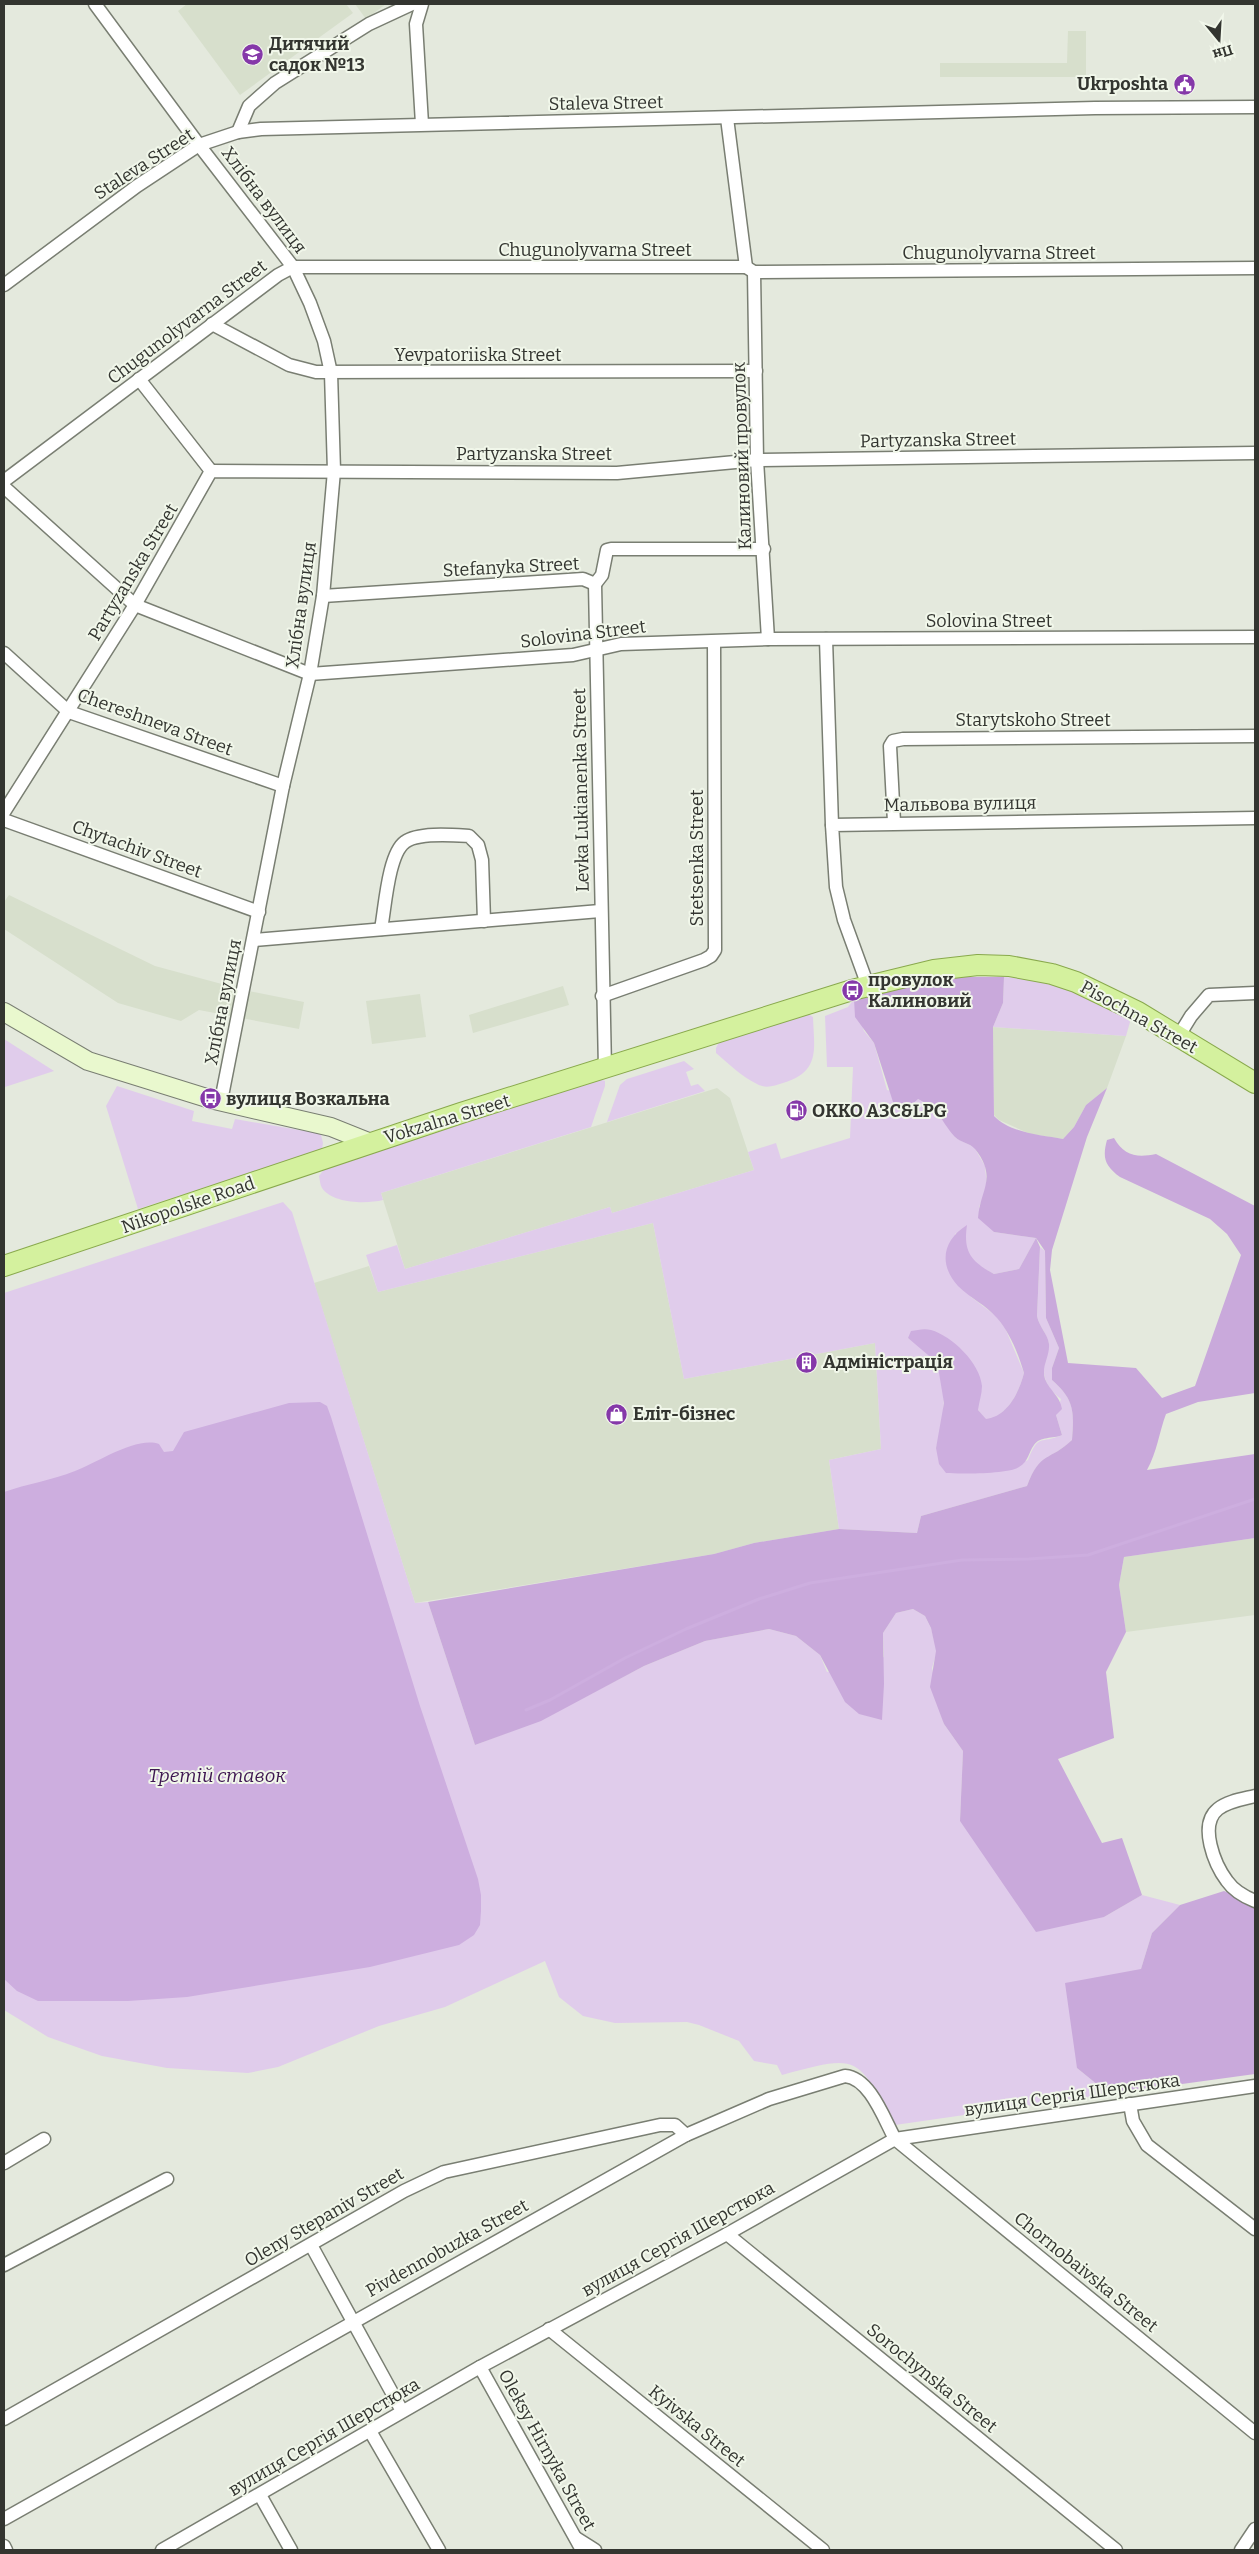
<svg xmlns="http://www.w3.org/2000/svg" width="1259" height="2554" font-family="Bitter,serif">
  <rect width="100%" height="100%" fill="#e4e9dd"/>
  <!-- built -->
  <g fill="#d7dfcc">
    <polygon points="187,4 346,4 353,13 240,95 178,11"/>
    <polygon points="355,4 386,4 366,19"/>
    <polygon points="1068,31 1086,31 1086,77 940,77 940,63 1067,63"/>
    <polygon points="9,895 155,966 244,990 304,1002 299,1029 199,1010 181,1021 118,1003 4,929 4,902"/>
    <polygon points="563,986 569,1005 473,1033 469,1015"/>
    <polygon points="420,994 426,1037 372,1044 366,1001"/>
    <polygon points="993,1027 1126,1036 1107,1088 1086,1105 1074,1127 1063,1139 1030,1134 999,1120 994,1115"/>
    <polygon points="717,1088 730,1098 754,1170 612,1213 610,1207 405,1269 381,1193"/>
    <polygon points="653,1223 684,1379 875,1343 881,1449 829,1460 839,1529 754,1543 714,1554 415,1603 314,1283 369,1266 378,1292"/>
    <polygon points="1255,1538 1255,1615 1126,1632 1119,1585 1124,1557"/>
  </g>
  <!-- green -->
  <g fill="#e0cceb">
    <path d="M1004,977c45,3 80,18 122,35l4,10 -4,14 -133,-9 10,-24z"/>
    <path d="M854,999l10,32 10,12 13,47 31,9 16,8 22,31 18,9 11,19 2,22 -8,19 15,25 42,6 -17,31 -25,5c-8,-4 -18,-9 -23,-17 -8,-11 -5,-14 -16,-24l16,64 25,19 9,12 19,45c-5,19 -16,43 -38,47l-8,-10 -11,-54 -23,-20 -36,2c9,6 21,14 27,23 15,25 8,61 1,87l42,25 26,-3 24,-10c11,-28 12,-15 34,-25l-6,-20 5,-16c-13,-10 -20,-22 -16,-38 1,-5 4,-11 4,-16 -1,-11 -10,-18 -12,-29l3,-69 5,4 1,67 13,30 -7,20v12c23,20 22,31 20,60 -21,20 -33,13 -45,46l-106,30 -4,17 -78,-4 -10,-69 52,-11 -6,-106 -191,36 -31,-156 -275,69 -12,-37 31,-10 8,24 205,-62 2,6 142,-43 -6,-18 28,-9 5,16 69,-21 3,-71h-26l-2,-51 23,-9z"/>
    <path d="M808,1014l5,3c1,32 8,55 -30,66 -9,3 -17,6 -26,1 -15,-7 -28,-20 -41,-31v-5l3,-6z"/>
    <polygon points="4,1039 54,1071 5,1087"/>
    <polygon points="684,1061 694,1069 686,1072 691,1086 698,1084 705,1091 607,1122 620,1085 627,1079"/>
    <path d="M602,1080l3,1v5l-14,41 -210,66 2,7c-16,4 -50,4 -61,-12 -2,-3 -2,-8 -3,-12l6,-8 65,-23z"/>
    <polygon points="117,1086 194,1111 192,1121 232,1129 235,1119 316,1133 321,1135 323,1143 322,1149 138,1209 106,1106"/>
    <path d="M283,1202l9,10 123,391 13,-1 47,143 66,-25 103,-54 61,-25 64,-12 27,7 24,19 7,17 57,-15 -1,-24 13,-20 17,-4 12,7 6,12 6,23 -5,17 12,56 19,27 -3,70 144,96 38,-22 38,10 -28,28 -11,36 -64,99 32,26 -214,31c-39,-70 -35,-71 -113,-50l-5,-10 -23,-4 -15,-20 -40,-16 -12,-3 -72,1 -32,-7 -24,-19 -14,-36 -100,46 -66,19 -101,41 -30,6 -81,-5 -65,-12 -54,-19 -44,-27v-717z"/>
  </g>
  <!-- forest -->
  <g fill="#c9a9db">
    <path d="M954,977h50l-1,26 -10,24 1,89c16,17 47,19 69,23l11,-12 12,-22 21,-17 -20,49 -35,113 -2,20 18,93 68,5 26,30 33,-12 46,-131 -14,-21 -17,-15 -90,-42c-15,-11 -18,-19 -13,-37l7,-2c10,18 23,20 42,16l99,52v187l-57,9 -32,12c-7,19 -9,38 -19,56l108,-16v84l-131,19 -5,28 7,47 -20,40 8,66 -56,21 44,84 20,-5 20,57 -38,22 -68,15 -76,-111 3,-70 -19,-27 -14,-37 6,-36 -5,-23 -6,-12 -12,-7 -17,4 -13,20 1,51 -2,36 -23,-6 -14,-12 -25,-47 -24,-19 -27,-7 -64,12 -61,25 -103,55 -66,24 -47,-143 286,-48 40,-11 85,-14 78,4 4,-17 106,-30c13,-35 23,-25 45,-46 2,-28 3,-40 -20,-60v-12l7,-20 -13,-30 -1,-67 -9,-13 -42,-6 -16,-14c2,-28 20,-40 -3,-69 -5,-6 -15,-7 -20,-12 -16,-18 -13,-26 -37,-38l-10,9 -14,-3 -20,-62 -19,-26 -1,-18 69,-18z"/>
    <polygon points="1224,1891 1255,1904 1255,2074 1109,2094 1077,2068 1065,1983 1141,1969 1152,1933 1180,1905"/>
  </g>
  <!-- water -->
  <g fill="#cdaedf">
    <path d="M967,1225c-4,27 4,36 27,49l25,-5 17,-31 4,9 -3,69c2,11 11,18 12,28 1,13 -8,22 -4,35 5,12 15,17 17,30l-6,6 6,20c-9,4 -22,1 -28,10 -6,8 -5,16 -15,22 -9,7 -60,7 -73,6l-7,-9 -3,-16 8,-45 -5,-30 -4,-12 -27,-23 3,-7c7,-1 13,-3 20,-1 21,6 49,33 51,56 0,8 -3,16 -4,24l8,9c22,-3 33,-27 38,-46 -6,-20 -14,-40 -27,-55 -11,-13 -27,-20 -39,-32 -20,-22 -15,-46 9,-61z"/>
    <path d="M320,1402l7,4 4,11 89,289 58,173 3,16v16l-1,14 -6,10 -15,10 -89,22 -183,30 -59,4h-90l-21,-10 -13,-12v-487c23,-8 48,-12 71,-21 22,-8 61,-35 84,-27l5,8 9,-1 11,-19 105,-29z"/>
  </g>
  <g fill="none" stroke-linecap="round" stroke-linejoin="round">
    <!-- stream -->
    <polyline stroke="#cdaedf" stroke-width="3" points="526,1710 550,1700 625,1658 686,1629 759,1599 810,1583 962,1560 1029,1559 1088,1555 1255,1499"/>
    <defs>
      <g id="street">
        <polyline points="95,4 199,145 293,267 310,303 324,341 331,373 334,471 323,596 310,674 283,786 221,1101"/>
        <polyline points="422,4 416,24 422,124"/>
        <polyline points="727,118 746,267"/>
        <polyline points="238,132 249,106 275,83 369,24 412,4"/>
        <polyline points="754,272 757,460 768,639"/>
        <polyline points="4,285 137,186 199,145 238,132 261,129 1095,108 1255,107"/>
        <polyline points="212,324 289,365 316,372 756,371"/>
        <polyline points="139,379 211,471"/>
        <polyline points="4,481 278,275 293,267 746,267 754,272 1255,268"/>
        <polyline points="4,487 135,605 310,674 573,655 621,644 768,639 1255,637"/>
        <polyline points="595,584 605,1069"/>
        <polyline points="323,596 583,579 595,584 602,575 607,550 611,549 764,549"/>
        <polyline points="826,639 832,825"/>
        <polyline points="4,653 69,712 283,786"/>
        <polyline points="4,812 135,605 211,471 617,473 757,460 1255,453"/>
        <polyline points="4,820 259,912"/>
        <polyline points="894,822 890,746 893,741 903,739 1255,736"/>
        <path d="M381,929c4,-20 7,-75 24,-87 13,-10 48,-7 64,-6l9,9 4,15 2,61"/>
        <polyline points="254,940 600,911"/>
        <polyline points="868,986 844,920 836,887 832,825 1255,818"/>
        <polyline points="602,996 704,960 711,956 715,950 714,642"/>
        <polyline points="1178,1037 1191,1016 1209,995 1255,993"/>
        <path d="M1255,1796c-12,3 -27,5 -37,13 -20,16 -3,56 9,72 7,10 18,16 28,20"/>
        <polyline points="1130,2104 1133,2121 1147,2145 1255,2229"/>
        <polyline points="4,2163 44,2139"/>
        <polyline points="727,2234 1116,2550"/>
        <polyline points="311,2245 402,2411"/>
        <polyline points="4,2265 167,2179"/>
        <polyline points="549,2329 823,2550"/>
        <polyline points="480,2367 582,2550"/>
        <polyline points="4,2419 404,2191 444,2172 660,2125 675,2125 686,2135"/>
        <polyline points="370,2431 439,2550"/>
        <polyline points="260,2495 291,2550"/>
        <path d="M4,2519l682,-384 83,-36 76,-23c25,2 39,43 50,63l360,294"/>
        <polyline points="576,2538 595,2550"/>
        <polyline points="4,2546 6,2550"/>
        <polyline points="162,2550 480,2367 727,2234 895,2139 1255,2086"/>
        <polyline points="1241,2550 1255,2529"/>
      </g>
      <polyline id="secondary" points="4,1012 88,1061 210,1099 331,1127 371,1143"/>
      <polyline id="primary" points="4,1266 461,1113 852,990 934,970 978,965 1009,966 1052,974 1076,982 1138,1012 1255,1083"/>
    </defs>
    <!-- street casing -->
    <use href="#street" stroke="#797e72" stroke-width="15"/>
    <!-- secondary casing -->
    <use href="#secondary" stroke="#797e72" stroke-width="20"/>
    <!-- primary casing -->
    <use href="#primary" stroke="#89a94d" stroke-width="22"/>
    <!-- street -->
    <use href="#street" stroke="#fff" stroke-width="12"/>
    <!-- secondary -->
    <use href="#secondary" stroke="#e9f8ce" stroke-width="18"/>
    <!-- primary -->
    <use href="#primary" stroke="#d4f19e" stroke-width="20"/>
  </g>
  <!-- icons -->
  <defs>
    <symbol id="school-disc" viewBox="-11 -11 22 22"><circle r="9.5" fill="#8538a9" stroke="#f1f7ea"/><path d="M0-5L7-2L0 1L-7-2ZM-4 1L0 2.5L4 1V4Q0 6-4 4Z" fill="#fff"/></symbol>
    <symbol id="civic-disc" viewBox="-11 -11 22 22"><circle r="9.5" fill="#8538a9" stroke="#f1f7ea"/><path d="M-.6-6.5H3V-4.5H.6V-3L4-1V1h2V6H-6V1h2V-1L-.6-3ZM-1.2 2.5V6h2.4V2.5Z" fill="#fff"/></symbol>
    <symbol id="bus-disc" viewBox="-11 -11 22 22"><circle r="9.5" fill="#8538a9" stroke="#f1f7ea"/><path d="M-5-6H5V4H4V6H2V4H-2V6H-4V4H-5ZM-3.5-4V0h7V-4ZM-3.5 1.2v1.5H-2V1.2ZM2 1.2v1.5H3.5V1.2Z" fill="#fff"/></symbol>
    <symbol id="fuel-disc" viewBox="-11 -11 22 22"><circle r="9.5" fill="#8538a9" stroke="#f1f7ea"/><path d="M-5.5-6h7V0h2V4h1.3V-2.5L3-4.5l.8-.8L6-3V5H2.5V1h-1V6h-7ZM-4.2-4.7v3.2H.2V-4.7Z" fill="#fff"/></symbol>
    <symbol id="building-disc" viewBox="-11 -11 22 22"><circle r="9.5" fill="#8538a9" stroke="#f1f7ea"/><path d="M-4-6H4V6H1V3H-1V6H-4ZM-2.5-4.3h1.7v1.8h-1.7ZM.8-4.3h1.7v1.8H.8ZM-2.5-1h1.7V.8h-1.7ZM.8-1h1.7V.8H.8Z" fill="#fff"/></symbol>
    <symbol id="shop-disc" viewBox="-11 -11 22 22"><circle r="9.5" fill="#8538a9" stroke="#f1f7ea"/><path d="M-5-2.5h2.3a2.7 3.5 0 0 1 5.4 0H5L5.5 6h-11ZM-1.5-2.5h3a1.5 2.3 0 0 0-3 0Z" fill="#fff"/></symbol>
  </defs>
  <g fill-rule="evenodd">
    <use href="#school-disc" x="240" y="42" width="25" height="25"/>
    <use href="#civic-disc" x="1172" y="72" width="25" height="25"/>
    <use href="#bus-disc" x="840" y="978" width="25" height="25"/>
    <use href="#bus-disc" x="198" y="1086" width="25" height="25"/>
    <use href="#fuel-disc" x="784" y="1098" width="25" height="25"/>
    <use href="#building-disc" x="794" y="1350" width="25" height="25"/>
    <use href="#shop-disc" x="604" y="1402" width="25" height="25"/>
  </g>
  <g text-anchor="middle" stroke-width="4" stroke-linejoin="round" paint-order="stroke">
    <!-- poi labels -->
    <g font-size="18" font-weight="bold" fill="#333530" stroke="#f1f7ea" text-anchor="start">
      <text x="269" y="50">Дитячий<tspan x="269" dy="21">садок №13</tspan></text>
      <text x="1168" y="90" text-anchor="end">Ukrposhta</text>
      <text x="868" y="986">провулок<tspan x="868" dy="21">Калиновий</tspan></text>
      <text x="226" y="1105">вулиця Возкальна</text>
      <text x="812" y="1117">ОККО АЗС&amp;LPG</text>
      <text x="823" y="1368">Адміністрація</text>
      <text x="633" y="1420">Еліт-бізнес</text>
    </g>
    <!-- street labels -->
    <g font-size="18" fill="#333530" stroke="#f1f7ea">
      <text transform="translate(606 103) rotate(-1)" y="6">Staleva Street</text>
      <text transform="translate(144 164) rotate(-33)" y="6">Staleva Street</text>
      <text transform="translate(264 200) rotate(53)" y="6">Хлібна вулиця</text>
      <text x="595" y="256">Chugunolyvarna Street</text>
      <text x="999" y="259">Chugunolyvarna Street</text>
      <text transform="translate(187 322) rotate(-37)" y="6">Chugunolyvarna Street</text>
      <text x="478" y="361">Yevpatoriiska Street</text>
      <text transform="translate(938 440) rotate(-1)" y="6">Partyzanska Street</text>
      <text x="534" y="460">Partyzanska Street</text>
      <text transform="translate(742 456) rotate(-92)" y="6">Калиновий провулок</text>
      <text transform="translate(511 567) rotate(-3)" y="6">Stefanyka Street</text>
      <text transform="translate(133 572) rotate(-59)" y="6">Partyzanska Street</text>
      <text transform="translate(301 605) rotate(-82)" y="6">Хлібна вулиця</text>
      <text x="989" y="627">Solovina Street</text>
      <text transform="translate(583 634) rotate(-7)" y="6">Solovina Street</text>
      <text x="1033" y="726">Starytskoho Street</text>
      <text transform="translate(155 722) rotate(20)" y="6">Chereshneva Street</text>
      <text transform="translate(581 790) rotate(-91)" y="6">Levka Lukianenka Street</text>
      <text transform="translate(960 804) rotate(-1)" y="6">Мальвова вулиця</text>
      <text transform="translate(137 849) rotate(20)" y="6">Chytachiv Street</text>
      <text transform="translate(697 858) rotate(-90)" y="6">Stetsenka Street</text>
      <text transform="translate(223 1002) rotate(-79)" y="6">Хлібна вулиця</text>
      <text transform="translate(1139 1017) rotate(29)" y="6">Pisochna Street</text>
      <text transform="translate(447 1119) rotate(-17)" y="6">Vokzalna Street</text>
      <text transform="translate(188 1205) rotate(-19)" y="6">Nikopolske Road</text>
      <text transform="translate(1072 2095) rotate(-8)" y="6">вулиця Сергія Шерстюка</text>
      <text transform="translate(324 2217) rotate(-30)" y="6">Oleny Stepaniv Street</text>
      <text transform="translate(678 2239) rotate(-29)" y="6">вулиця Сергія Шерстюка</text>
      <text transform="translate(447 2248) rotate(-29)" y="6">Pivdennobuzka Street</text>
      <text transform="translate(1086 2272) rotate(39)" y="6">Chornobaivska Street</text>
      <text transform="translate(932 2378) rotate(39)" y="6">Sorochynska Street</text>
      <text transform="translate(697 2426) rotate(39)" y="6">Kyivska Street</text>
      <text transform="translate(324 2437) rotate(-30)" y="6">вулиця Сергія Шерстюка</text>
      <text transform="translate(547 2450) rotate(61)" y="6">Oleksy Hirnyka Street</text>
    </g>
    <!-- water labels -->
    <g font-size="19" font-style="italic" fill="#3e1651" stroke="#f1f7ea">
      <text x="217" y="1782">Третій ставок</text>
    </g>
  </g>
  <!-- border -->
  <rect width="1259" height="2554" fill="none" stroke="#333530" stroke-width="10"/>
  <!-- north arrow -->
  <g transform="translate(1219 40) rotate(162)" stroke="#f1f7ea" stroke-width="4" paint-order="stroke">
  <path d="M0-4L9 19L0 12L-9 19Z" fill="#333530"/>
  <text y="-8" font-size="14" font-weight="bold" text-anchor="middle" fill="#333530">Пн</text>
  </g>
</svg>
